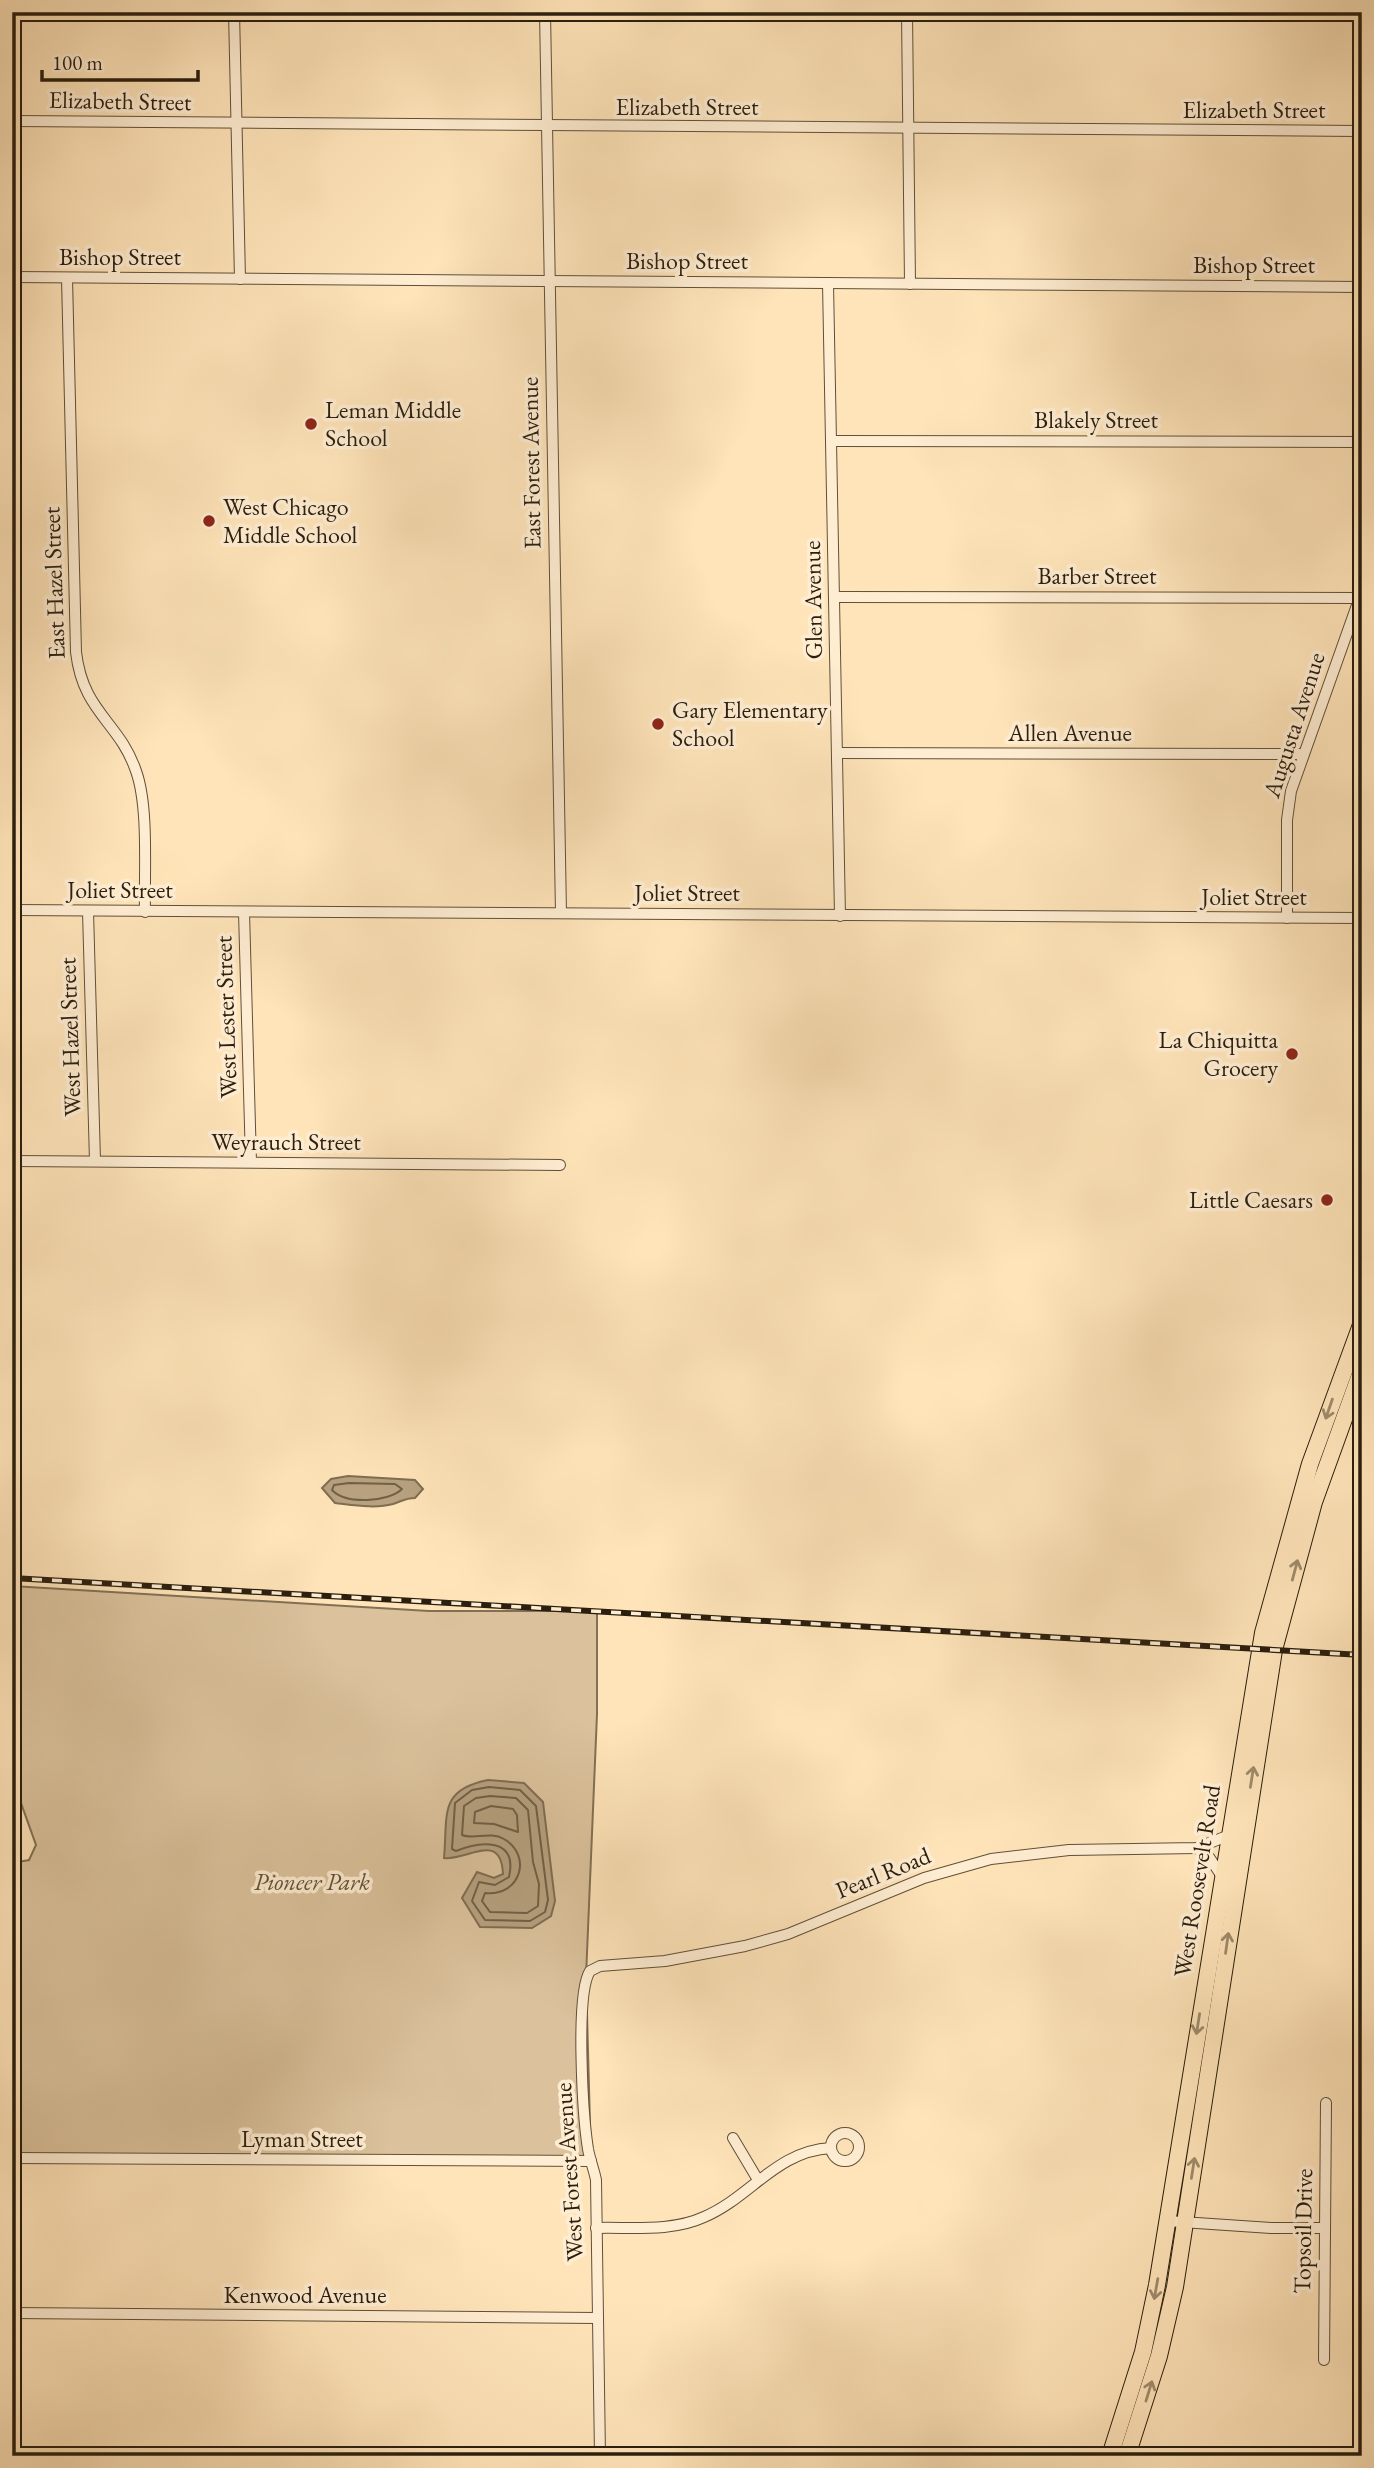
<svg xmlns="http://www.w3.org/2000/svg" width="1374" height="2468" font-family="'EB Garamond',serif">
  <rect width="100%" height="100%" fill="#ffe4b9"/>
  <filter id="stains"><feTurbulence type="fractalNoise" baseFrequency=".00286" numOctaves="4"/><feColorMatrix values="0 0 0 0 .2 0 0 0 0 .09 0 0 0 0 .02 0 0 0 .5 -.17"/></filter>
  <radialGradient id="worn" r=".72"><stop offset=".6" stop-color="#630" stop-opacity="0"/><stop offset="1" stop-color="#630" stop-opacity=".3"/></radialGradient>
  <!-- green -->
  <polygon fill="#dbc29c" stroke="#827055" stroke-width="2" points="12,1586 429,1611 597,1611 597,1714 586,1977 591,2161 12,2158 12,1863 29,1860 36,1845 12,1778"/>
  <!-- water -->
  <g fill="#b7a17f" stroke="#7f6d52" stroke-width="2">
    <path d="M348,1476l67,4 8,9 -8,9c-9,0 -13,3 -22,6 -18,5 -40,1 -58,-1l-13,-15 9,-9z"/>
    <path d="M488,1780l36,3 19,19 12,99 -4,15 -19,12 -52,-1 -18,-29 15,-26 17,6 9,-4c-2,-44 -36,-13 -59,-16 4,-43 -6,-68 44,-78z"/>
  </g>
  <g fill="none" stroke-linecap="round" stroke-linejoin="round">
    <!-- shore -->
    <g stroke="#706046" stroke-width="2">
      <path d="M349,1483l46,1 7,5c-13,13 -56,16 -70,1l2,-5z"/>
      <path d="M489,1787l31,3 16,16 12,94 -3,12 -15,9 -45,-1 -13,-19 7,-19 16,3 14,-8c9,-40 -29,-36 -53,-26l-4,-2 3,-46 17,-13z"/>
      <path d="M490,1796l26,2 12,12 5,52 6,22 -1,22 -11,7 -37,-1 -8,-11 3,-8c35,4 48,-37 19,-54 -14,-8 -30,1 -42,-4l2,-29 12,-8z"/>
      <polygon points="491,1806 513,1809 517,1815 518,1832 494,1824 474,1823 475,1812"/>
    </g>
    <defs>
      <g id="minor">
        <polyline points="234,12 240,279"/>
        <polyline points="545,12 561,913"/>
        <polyline points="907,12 910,284"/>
        <polyline points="12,121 1362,131"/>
        <polyline points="12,277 1362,287"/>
        <path d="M67,278l9,374c7,61 43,69 60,119 13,36 8,101 9,141"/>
        <polyline points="828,283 840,916"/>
        <polyline points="831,441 1362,442"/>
        <polyline points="834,597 1359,598"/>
        <polyline points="837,753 1302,754"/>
        <polyline points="12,910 1362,918"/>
        <polyline points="88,911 95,1161"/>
        <polyline points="244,912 251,1162"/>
        <polyline points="1287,918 1287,820 1291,791 1362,591"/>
        <polyline points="12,1161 560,1165"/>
        <polyline points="1197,1848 1209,1857 1221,1875"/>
        <circle cx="845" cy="2147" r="14"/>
        <polyline points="733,2138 758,2180"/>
        <polyline points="12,2158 591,2161"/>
        <polyline points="1167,2221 1271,2228 1323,2228"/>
        <path d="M596,2228c35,-1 76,4 108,-11 47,-20 72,-66 127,-69"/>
        <polyline points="12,2313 597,2318"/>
        <polyline points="1324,2360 1326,2103"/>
        <path d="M600,2456l-4,-276c-2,-10 -6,-20 -8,-31 -5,-32 -13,-155 2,-178l10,-5 65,-5 80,-15 43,-12 136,-56 67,-19 78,-9 128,-2 30,-12"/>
      </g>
      <g id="primary">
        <polyline points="1110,2456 1143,2352 1157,2285 1263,1633 1310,1464 1362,1322"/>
        <polyline points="1127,2456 1159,2356 1175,2287 1274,1650 1314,1502 1362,1369"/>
      </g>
    </defs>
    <!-- minor casing -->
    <use href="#minor" stroke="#5f5039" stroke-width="12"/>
    <!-- primary casing -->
    <use href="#primary" stroke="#2a1e0e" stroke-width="18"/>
    <!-- minor -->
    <use href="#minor" stroke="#ffedd2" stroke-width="10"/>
    <!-- primary -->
    <use href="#primary" stroke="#ffe4b9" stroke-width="16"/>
    <defs>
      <polyline id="rail" points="12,1578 1362,1655"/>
    </defs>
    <!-- rail casing -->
    <use href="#rail" stroke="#2a1e0e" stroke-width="6"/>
    <!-- rail -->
    <use href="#rail" stroke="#ffedd2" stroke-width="3.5" stroke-dasharray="10" stroke-linecap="butt"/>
  </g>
  <!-- one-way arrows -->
  <defs><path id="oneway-shaft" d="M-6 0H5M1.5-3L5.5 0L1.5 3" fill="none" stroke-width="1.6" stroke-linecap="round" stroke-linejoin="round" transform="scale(1.75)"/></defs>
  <g stroke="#9f8b6c">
    <use href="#oneway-shaft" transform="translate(1329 1409) rotate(109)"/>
    <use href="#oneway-shaft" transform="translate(1295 1570) rotate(-75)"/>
    <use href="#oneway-shaft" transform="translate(1252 1777) rotate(-81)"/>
    <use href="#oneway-shaft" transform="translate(1227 1943) rotate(-82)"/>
    <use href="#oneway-shaft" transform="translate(1198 2024) rotate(99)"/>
    <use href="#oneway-shaft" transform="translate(1193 2168) rotate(-81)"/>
    <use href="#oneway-shaft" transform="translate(1156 2289) rotate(100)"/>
    <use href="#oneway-shaft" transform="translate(1149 2391) rotate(-73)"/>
  </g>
  <!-- markers -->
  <g fill="#8f2418" stroke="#ffedd2" stroke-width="2.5">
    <circle cx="311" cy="424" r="7"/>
    <circle cx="209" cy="521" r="7"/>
    <circle cx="658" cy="724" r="7"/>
    <circle cx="1292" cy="1054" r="7"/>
    <circle cx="1327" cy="1200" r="7"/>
  </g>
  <g text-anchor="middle" stroke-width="7" stroke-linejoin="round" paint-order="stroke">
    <!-- street labels -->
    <g font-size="24" fill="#2a1e0e" stroke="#ffedd2">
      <text transform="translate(120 101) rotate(1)" y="8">Elizabeth Street</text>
      <text x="687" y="115">Elizabeth Street</text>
      <text x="1254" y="118">Elizabeth Street</text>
      <text x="120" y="265">Bishop Street</text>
      <text x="687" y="269">Bishop Street</text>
      <text x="1254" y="273">Bishop Street</text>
      <text x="1096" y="428">Blakely Street</text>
      <text transform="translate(531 463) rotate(-91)" y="8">East Forest Avenue</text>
      <text x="1097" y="584">Barber Street</text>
      <text transform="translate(54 583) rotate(-92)" y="8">East Hazel Street</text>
      <text transform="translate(813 600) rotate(-91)" y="8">Glen Avenue</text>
      <text transform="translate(1294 725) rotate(-72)" y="8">Augusta Avenue</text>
      <text x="1070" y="741">Allen Avenue</text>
      <text x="120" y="898">Joliet Street</text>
      <text x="687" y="901">Joliet Street</text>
      <text x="1254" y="905">Joliet Street</text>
      <text transform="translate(226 1017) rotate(-92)" y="8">West Lester Street</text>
      <text transform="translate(70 1037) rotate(-92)" y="8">West Hazel Street</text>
      <text x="286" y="1150">Weyrauch Street</text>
      <text transform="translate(883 1873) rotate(-22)" y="8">Pearl Road</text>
      <text transform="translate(1197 1881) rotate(-81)" y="8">West Roosevelt Road</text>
      <text x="302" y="2147">Lyman Street</text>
      <text transform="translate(569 2172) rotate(-94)" y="8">West Forest Avenue</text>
      <text transform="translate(1303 2231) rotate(-89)" y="8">Topsoil Drive</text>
      <text x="305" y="2303">Kenwood Avenue</text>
    </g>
    <!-- poi labels -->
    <g font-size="24" fill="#2a1e0e" stroke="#ffedd2" text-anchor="start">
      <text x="325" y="418">Leman Middle<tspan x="325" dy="28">School</tspan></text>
      <text x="223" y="515">West Chicago<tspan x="223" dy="28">Middle School</tspan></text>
      <text x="672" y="718">Gary Elementary<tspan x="672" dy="28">School</tspan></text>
      <text x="1278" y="1048" text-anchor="end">La Chiquitta<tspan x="1278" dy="28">Grocery</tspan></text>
      <text x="1313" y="1208" text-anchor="end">Little Caesars</text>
    </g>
    <!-- park labels -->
    <g font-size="24" font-style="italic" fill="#5f4f39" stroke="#ffedd2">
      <text x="312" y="1890">Pioneer Park</text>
    </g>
  </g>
  <!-- margin -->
  <rect width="1374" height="2468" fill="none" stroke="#ffe4b9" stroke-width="42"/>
  <rect x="14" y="14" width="1346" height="2440" fill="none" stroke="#2a1e0e" stroke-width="3.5"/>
  <rect x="21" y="21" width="1332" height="2426" fill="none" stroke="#2a1e0e" stroke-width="2"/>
  <!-- scale -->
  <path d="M42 70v10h156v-10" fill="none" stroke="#2a1e0e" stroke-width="3.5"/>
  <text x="52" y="70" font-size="21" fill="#2a1e0e" stroke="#ffedd2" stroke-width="5" paint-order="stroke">100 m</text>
  <rect width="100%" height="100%" filter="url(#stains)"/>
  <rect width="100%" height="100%" fill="url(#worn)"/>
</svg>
